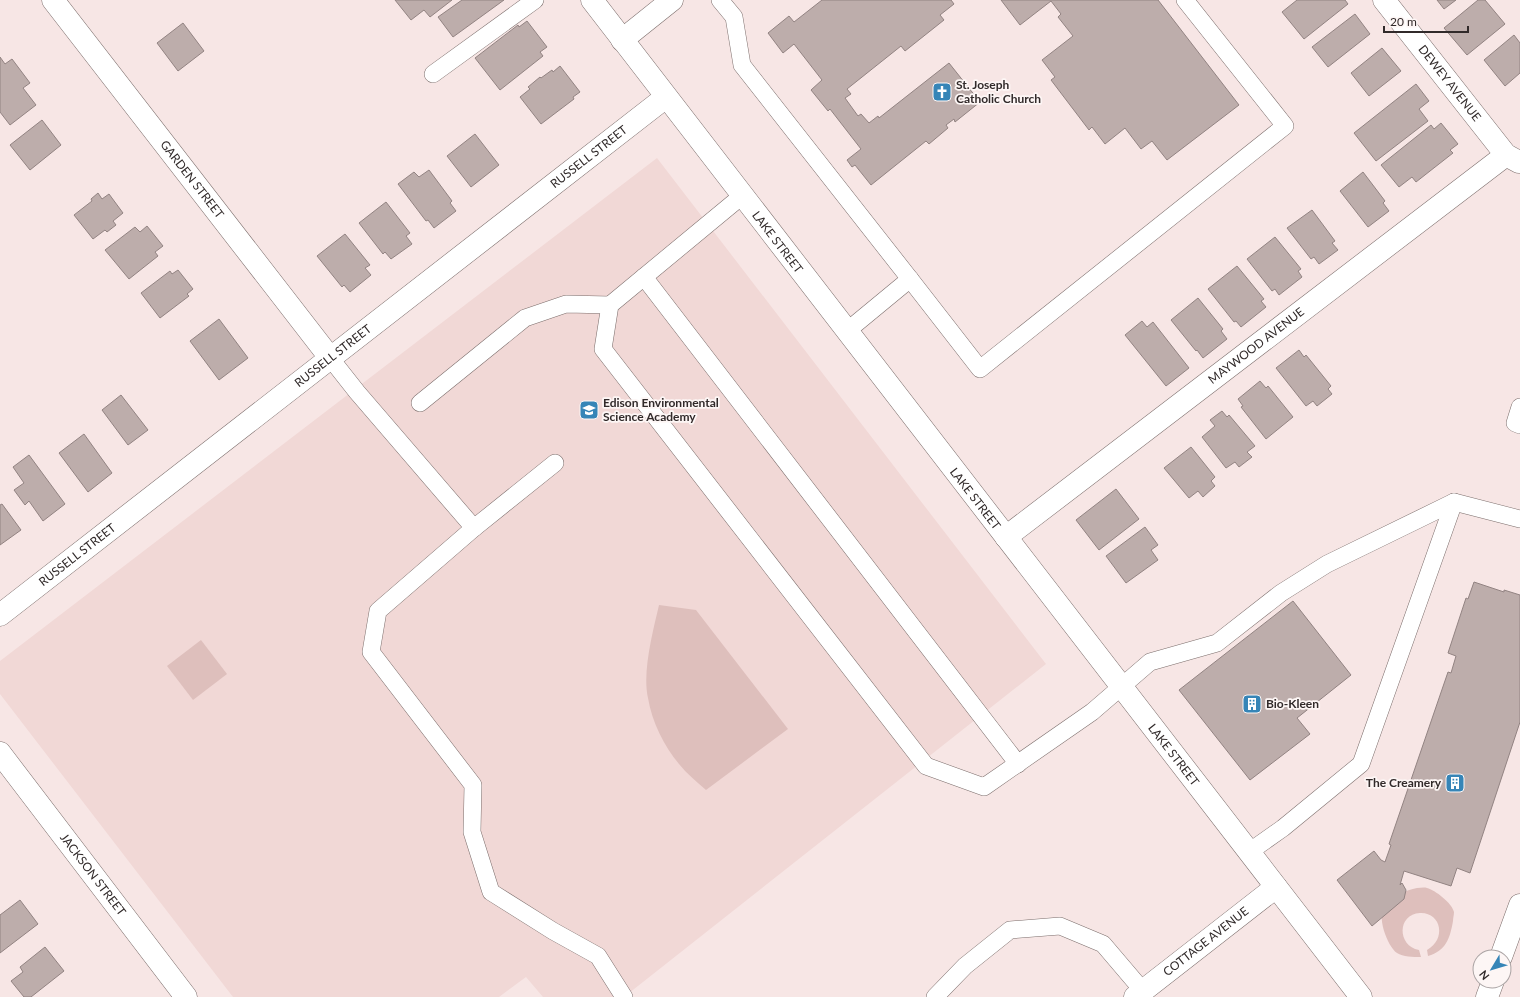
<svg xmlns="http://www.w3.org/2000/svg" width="1520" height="997" font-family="Lato,sans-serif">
  <rect width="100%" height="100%" fill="#f7e6e5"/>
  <!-- built -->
  <polygon fill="#f1d8d6" points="657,158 1046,664 624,997 543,997 526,977 499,997 233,997 0,694 0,661"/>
  <!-- green -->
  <g fill="#debfbc">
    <path d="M659,605l37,5 92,119 -82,61c-9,-8 -19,-16 -27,-26 -15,-18 -27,-42 -31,-66 -6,-26 5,-67 11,-93z"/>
    <polygon points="201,640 227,674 193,700 167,666"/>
    <path d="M1417,888c3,0 7,-1 10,0 8,2 25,15 27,24 0,3 -1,6 -1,9 -3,17 -7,30 -25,35l-1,-6c20,-11 14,-38 -7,-37 -23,1 -23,33 -1,37l2,7c-8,0 -18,0 -24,-4 -10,-7 -21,-38 -12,-48 8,-9 21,-15 32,-17z"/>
  </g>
  <!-- building -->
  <g fill="#bdadab" stroke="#928382">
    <polygon points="395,0 452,0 430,17 424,10 411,20"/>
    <polygon points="462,0 504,0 453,37 438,17"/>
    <polygon points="822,0 951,0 954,4 940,15 944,20 905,51 901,46 847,89 851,94 845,98 858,116 861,114 869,123 878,116 879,118 949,63 980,102 955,122 954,119 946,125 948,128 929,144 926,141 871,185 855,165 852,167 847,160 861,149 830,109 828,111 811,90 822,80 794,44 783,53 768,33 789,16 794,22"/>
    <polygon points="1001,0 1158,0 1239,105 1167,160 1152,141 1141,149 1125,128 1105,144 1092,127 1089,130 1051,80 1055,77 1042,60 1073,36 1058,17 1061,14 1051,1 1020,25"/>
    <polygon points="1297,0 1345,0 1348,4 1304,39 1282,12"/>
    <polygon points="1437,0 1456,0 1444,9"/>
    <polygon points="1478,0 1485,0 1505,24 1467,55 1444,28"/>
    <polygon points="1355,14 1370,34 1328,67 1312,47"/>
    <polygon points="527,21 547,47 540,52 543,56 500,90 475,58 518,25 519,27"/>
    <polygon points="183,23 204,51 178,71 157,43"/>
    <polygon points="1514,35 1520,43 1520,73 1505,86 1484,60"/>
    <polygon points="1382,48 1401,71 1369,96 1351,73"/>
    <polygon points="0,57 5,64 12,59 30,83 23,88 36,105 10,125 0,112"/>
    <polygon points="560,66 580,92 573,97 574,99 541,124 520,97 530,89 528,87 540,77 541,78 552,70 553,72"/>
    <polygon points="1416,84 1429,101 1419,109 1428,121 1376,161 1354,133"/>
    <polygon points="42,120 61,145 30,170 10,145"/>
    <polygon points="1441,123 1458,144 1450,150 1453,153 1416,182 1412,177 1399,187 1381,165 1431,125 1434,129"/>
    <polygon points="475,134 499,165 471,187 447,156"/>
    <polygon points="429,170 452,201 450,203 456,211 434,228 428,220 426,221 398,184 414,172 419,177"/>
    <polygon points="1363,172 1385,201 1383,203 1389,211 1368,227 1340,191"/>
    <polygon points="98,193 102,199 109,194 123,213 113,221 116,225 107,232 105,230 93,239 74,215 92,201 91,199"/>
    <polygon points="386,202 410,233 406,236 412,244 391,259 385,252 383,254 359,223"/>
    <polygon points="1312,210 1335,241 1332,243 1338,250 1319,264 1314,257 1311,259 1287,228"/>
    <polygon points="147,226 163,246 155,252 158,256 129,279 105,250 135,227 140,232"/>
    <polygon points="345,234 370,265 365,268 371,275 350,292 344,285 342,287 317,256"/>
    <polygon points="1275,237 1301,269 1298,271 1302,277 1279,295 1275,289 1272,291 1247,259"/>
    <polygon points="1237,266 1264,299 1261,301 1266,307 1241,327 1236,321 1234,322 1208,289"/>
    <polygon points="178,270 193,289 187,294 189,296 160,318 141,293 170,271 172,274"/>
    <polygon points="1198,298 1223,329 1221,331 1227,339 1203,358 1197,350 1196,351 1171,320"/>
    <polygon points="219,319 248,358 219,380 190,341"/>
    <polygon points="1142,321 1147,327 1153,322 1189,368 1166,386 1125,335"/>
    <polygon points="1299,350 1304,357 1306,355 1331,386 1328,389 1332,394 1317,406 1313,401 1306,406 1276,368"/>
    <polygon points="1260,381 1266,388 1268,386 1293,417 1266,439 1241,407 1243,406 1238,399"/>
    <polygon points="121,395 148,430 128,445 102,410"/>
    <polygon points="1222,411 1227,417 1229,415 1255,446 1247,452 1252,457 1239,467 1235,462 1226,468 1202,437 1215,426 1210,420"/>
    <polygon points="84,434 112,473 88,492 59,453"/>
    <polygon points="1191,447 1215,477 1211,481 1215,486 1203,497 1198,491 1189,498 1164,468"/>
    <polygon points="29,455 65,504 43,521 29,501 25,505 14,490 24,483 13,467"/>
    <polygon points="1116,489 1139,519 1099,550 1076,520"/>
    <polygon points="2,504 21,530 0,545 0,505"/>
    <polygon points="1145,527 1158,545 1151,550 1158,560 1126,583 1106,556"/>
    <polygon points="1474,582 1504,592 1504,590 1520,595 1520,722 1470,873 1457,868 1451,886 1404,871 1400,885 1402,883 1406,890 1404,899 1372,926 1337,880 1374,851 1381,860 1385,862 1391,845 1389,844 1448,672 1451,673 1456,656 1448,653 1466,598 1468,599"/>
    <polygon points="1293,601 1351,675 1297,718 1310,734 1250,780 1179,690"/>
    <polygon points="20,900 38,924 0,953 0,915"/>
    <polygon points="45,947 64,971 31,997 24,997 11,981 23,972 20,967"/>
  </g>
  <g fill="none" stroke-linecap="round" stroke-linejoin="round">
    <defs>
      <g id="lane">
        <polyline points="720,0 734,17 742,65 910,279"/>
        <polyline points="433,74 535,0"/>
        <polyline points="743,195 610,305 603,349 926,766 984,787 1092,712 1150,662 1217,643 1281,593 1327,564 1454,502 1520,519"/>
        <polyline points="644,277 1018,764"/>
        <polyline points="847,331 910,279 980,369 1285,126 1185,0"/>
        <polyline points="331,359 357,392 474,528"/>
        <polyline points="420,403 525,318 566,304 610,305"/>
        <polyline points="1520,407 1515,423 1520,425"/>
        <polyline points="555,463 474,528 378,611 371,652 473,785 472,832 491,892 553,931 598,956 624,997"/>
        <polyline points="1249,852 1283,828 1361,764 1454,502"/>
        <polyline points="935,997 965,966 1010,930 1060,926 1103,944 1143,991"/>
      </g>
      <g id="street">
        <path id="s1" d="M53,0l278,359"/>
        <path id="s2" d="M592,0c254,334 512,665 769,997"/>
        <path id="s3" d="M1384,0l122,155 13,7"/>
        <polyline points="622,40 672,0"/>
        <path id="s4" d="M1006,537l500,-382"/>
        <path id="s5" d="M0,615l666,-518"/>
        <path id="s6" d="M0,753l186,244"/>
        <path id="s7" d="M1135,997l141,-110"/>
      </g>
      <g id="secondary">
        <polyline points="1501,957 1520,905"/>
        <polyline points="1487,997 1493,981"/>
      </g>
    </defs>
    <!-- lane casing -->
    <use href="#lane" stroke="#7c6e6c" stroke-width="18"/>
    <!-- street casing -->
    <use href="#street" stroke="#7c6e6c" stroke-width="23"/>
    <!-- secondary casing -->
    <use href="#secondary" stroke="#7c6e6c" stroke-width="23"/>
    <!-- lane -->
    <use href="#lane" stroke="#fff" stroke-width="17"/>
    <!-- street -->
    <use href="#street" stroke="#fff" stroke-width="22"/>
    <!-- secondary -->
    <use href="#secondary" stroke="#fff" stroke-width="22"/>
  </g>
  <!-- icons -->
  <defs>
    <symbol id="church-square" viewBox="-11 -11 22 22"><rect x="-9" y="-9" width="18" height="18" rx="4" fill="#3685b7" stroke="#fdf6f5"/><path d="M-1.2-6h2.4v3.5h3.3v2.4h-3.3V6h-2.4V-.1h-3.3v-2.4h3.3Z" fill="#fff"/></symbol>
    <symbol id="school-square" viewBox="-11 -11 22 22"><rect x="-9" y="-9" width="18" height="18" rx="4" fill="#3685b7" stroke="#fdf6f5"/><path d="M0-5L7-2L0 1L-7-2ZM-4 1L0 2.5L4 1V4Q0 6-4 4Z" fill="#fff"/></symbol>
    <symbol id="building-square" viewBox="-11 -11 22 22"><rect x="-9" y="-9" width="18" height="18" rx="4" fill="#3685b7" stroke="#fdf6f5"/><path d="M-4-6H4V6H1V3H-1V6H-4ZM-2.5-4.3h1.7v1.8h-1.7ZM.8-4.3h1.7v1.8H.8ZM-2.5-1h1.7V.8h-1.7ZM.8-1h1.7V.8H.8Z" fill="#fff"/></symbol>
  </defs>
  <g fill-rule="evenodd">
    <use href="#church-square" x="931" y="81" width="22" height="22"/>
    <use href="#school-square" x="578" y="399" width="22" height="22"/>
    <use href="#building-square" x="1241" y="693" width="22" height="22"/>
    <use href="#building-square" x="1444" y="772" width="22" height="22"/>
  </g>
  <g text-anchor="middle" stroke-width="3.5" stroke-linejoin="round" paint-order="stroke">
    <!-- street labels -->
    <g font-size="12" fill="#312a2a" stroke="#fdf6f5">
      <text dy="4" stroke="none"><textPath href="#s3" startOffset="106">DEWEY AVENUE</textPath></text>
      <text dy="4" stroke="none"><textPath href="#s5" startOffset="746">RUSSELL STREET</textPath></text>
      <text dy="4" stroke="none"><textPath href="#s1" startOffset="227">GARDEN STREET</textPath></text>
      <text dy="4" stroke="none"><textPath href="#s2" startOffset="305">LAKE STREET</textPath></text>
      <text dy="4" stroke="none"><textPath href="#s4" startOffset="315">MAYWOOD AVENUE</textPath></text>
      <text dy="4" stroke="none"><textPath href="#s5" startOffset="422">RUSSELL STREET</textPath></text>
      <text dy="4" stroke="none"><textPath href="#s2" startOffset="629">LAKE STREET</textPath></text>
      <text dy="4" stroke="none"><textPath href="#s5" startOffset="98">RUSSELL STREET</textPath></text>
      <text dy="4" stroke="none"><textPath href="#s2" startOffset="953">LAKE STREET</textPath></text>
      <text dy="4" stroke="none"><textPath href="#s6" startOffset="153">JACKSON STREET</textPath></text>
      <text dy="4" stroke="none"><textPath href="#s7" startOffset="90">COTTAGE AVENUE</textPath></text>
    </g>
    <!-- poi labels -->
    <g font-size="12" font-weight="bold" fill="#312a2a" stroke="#fdf6f5" text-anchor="start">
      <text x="956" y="89">St. Joseph<tspan x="956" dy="14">Catholic Church</tspan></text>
      <text x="603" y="407">Edison Environmental<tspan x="603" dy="14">Science Academy</tspan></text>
      <text x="1266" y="708">Bio-Kleen</text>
      <text x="1441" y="787" text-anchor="end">The Creamery</text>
    </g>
  </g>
  <!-- north arrow -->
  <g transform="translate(1492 969) rotate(232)"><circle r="19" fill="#fdf6f5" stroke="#aba4a4"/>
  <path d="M0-3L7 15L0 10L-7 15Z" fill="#3685b7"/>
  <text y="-6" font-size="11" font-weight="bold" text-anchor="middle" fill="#312a2a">N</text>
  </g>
  <!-- scale -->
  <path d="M1384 26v6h84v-6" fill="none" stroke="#312a2a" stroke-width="2"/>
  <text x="1390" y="26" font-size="12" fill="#312a2a" stroke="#fdf6f5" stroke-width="3" paint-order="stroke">20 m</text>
</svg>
